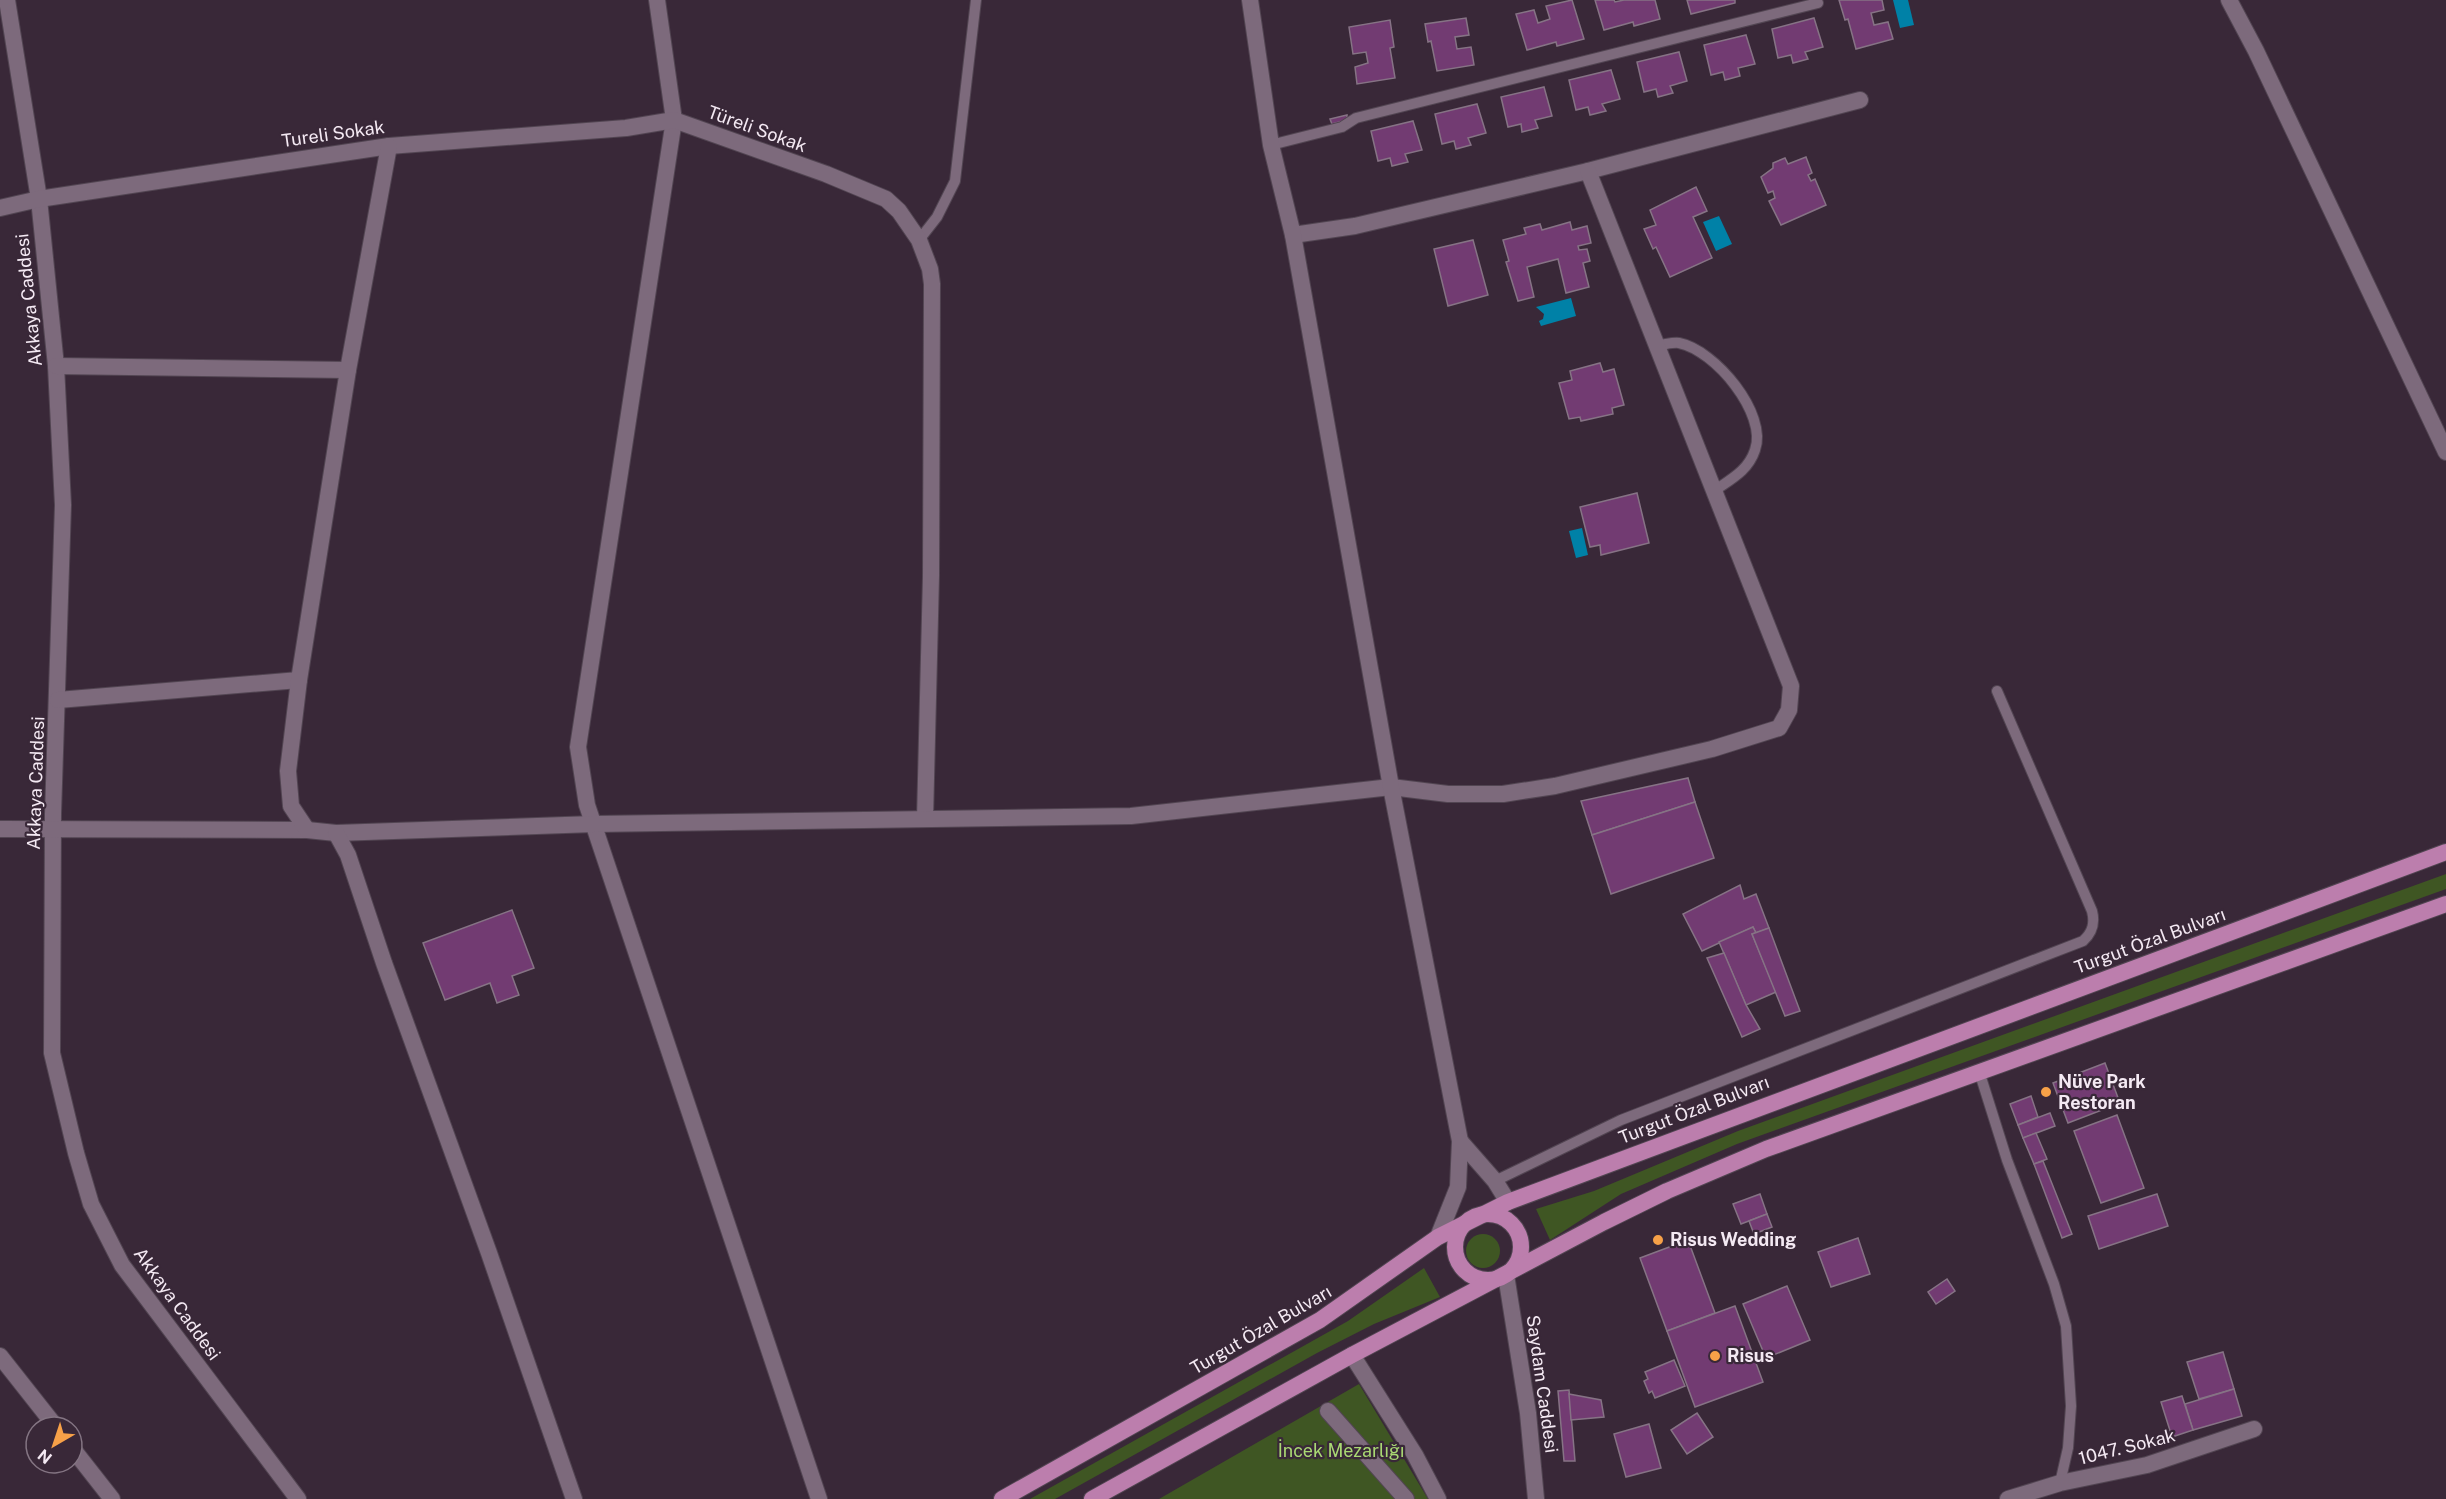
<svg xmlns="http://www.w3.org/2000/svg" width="2446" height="1499" font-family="'Public Sans',sans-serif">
  <rect width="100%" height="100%" fill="#392838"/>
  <!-- green -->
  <g fill="#3f5623">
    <polygon points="2446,874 2446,889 1737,1144 1621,1194 1550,1240 1536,1209 1594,1191 1738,1131"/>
    <circle cx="1483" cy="1251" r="17"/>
    <polygon points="1424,1268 1440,1297 1374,1324 1317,1353 1055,1499 1030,1499 1348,1321"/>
    <polygon points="1359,1384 1428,1499 1159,1499"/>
  </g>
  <!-- water -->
  <g fill="#0081a7">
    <polygon points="1893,0 1908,0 1914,25 1900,28"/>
    <polygon points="1719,216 1732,244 1716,251 1703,222"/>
    <polygon points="1571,298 1576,316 1541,326 1539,321 1543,319 1544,314 1536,307"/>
    <polygon points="1582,528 1588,555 1576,558 1569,531"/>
  </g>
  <!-- building -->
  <g fill="#723b72" stroke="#867385" stroke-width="1.5">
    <polygon points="1572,0 1584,39 1557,46 1556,42 1527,50 1516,14 1534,10 1538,23 1550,19 1546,6"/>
    <polygon points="1595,0 1614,0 1615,2 1624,0 1655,0 1660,19 1634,26 1633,22 1604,30"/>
    <polygon points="1687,0 1735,0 1735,3 1691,14"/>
    <polygon points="1839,0 1882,0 1884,10 1871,13 1874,25 1888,22 1893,39 1856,49 1848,19 1845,20"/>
    <polygon points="1466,18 1469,35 1455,37 1457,49 1471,47 1474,65 1437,71 1431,41 1428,42 1425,24"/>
    <polygon points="1814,18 1823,47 1805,52 1808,59 1793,63 1791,55 1778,58 1772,29"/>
    <polygon points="1390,20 1394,47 1390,48 1395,78 1357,84 1355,67 1368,63 1366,52 1353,54 1349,27"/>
    <polygon points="1746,35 1755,64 1738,68 1740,76 1725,80 1723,72 1711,75 1704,45"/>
    <polygon points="1679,52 1687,81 1670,86 1673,93 1658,97 1656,89 1644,92 1637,62"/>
    <polygon points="1611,70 1620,99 1602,104 1606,111 1590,115 1588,107 1576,110 1569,80"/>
    <polygon points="1544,87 1552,116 1535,120 1538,128 1522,132 1521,124 1508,127 1501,97"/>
    <polygon points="1477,104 1486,133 1468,138 1471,145 1456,149 1454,141 1442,144 1435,114"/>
    <polygon points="1347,115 1347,120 1332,124 1330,119"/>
    <polygon points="1413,121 1422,150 1405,154 1408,162 1392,166 1390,158 1378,161 1371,131"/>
    <polygon points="1806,157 1812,173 1808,175 1811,181 1815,179 1826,205 1781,225 1769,201 1775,198 1773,191 1768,193 1761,177 1773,168 1773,163 1785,158 1788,164"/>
    <polygon points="1696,187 1707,211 1693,217 1712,258 1670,277 1656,247 1653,249 1644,229 1656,225 1650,210"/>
    <polygon points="1570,222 1572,230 1587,226 1591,243 1578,246 1579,250 1587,249 1590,261 1583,263 1589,287 1566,293 1558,259 1527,267 1534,297 1518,301 1506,262 1509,261 1503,240 1526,234 1524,228 1540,224 1542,230"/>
    <polygon points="1473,240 1488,295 1448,306 1434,249"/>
    <polygon points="1600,363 1603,372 1614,369 1624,405 1612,408 1613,414 1581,421 1580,417 1569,419 1559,383 1572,380 1570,371"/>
    <polygon points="1637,493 1649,543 1601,555 1600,545 1590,547 1580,507"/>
    <polygon points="1688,778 1695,802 1592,835 1581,801"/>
    <polygon points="1695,802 1714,858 1611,894 1592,835"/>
    <polygon points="1740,885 1744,899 1756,894 1769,928 1756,933 1753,927 1702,951 1683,914"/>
    <polygon points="512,910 534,968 512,976 519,995 497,1003 490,983 445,1000 423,943"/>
    <polygon points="1753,927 1756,933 1752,934 1776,992 1746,1005 1719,942"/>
    <polygon points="1769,928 1800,1011 1785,1016 1752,934"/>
    <polygon points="1724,953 1746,1005 1760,1029 1742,1037 1707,958"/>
    <polygon points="2105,1063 2120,1103 2068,1123 2053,1083"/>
    <polygon points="2031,1096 2038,1117 2018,1125 2010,1104"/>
    <polygon points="2050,1113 2055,1126 2023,1138 2018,1125"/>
    <polygon points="2117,1115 2144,1188 2101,1203 2074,1131"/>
    <polygon points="2036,1133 2047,1159 2034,1164 2023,1138"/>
    <polygon points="2043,1161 2072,1234 2062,1238 2034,1164"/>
    <polygon points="1760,1194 1767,1214 1741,1224 1733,1204"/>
    <polygon points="2157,1194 2168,1226 2099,1249 2088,1216"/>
    <polygon points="1767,1214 1772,1227 1754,1234 1749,1221"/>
    <polygon points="1858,1238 1870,1274 1831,1287 1818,1252"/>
    <polygon points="1688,1240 1715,1313 1667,1331 1640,1258"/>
    <polygon points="1947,1279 1955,1291 1936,1304 1928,1292"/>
    <polygon points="1787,1286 1810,1340 1766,1358 1743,1304"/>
    <polygon points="1735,1306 1763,1382 1695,1407 1667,1331"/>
    <polygon points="2223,1352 2234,1389 2199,1399 2187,1362"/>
    <polygon points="1674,1360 1685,1386 1655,1398 1652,1391 1649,1393 1644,1381 1648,1379 1645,1372"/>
    <polygon points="2234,1389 2242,1416 2193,1430 2185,1404"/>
    <polygon points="1569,1390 1575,1461 1564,1461 1558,1391"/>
    <polygon points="1569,1394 1601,1400 1604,1417 1571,1420"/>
    <polygon points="2182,1396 2193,1430 2172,1437 2161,1402"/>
    <polygon points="1697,1413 1713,1437 1687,1454 1671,1430"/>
    <polygon points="1649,1424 1661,1468 1626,1477 1614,1434"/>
  </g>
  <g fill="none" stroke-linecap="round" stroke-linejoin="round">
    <defs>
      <g id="service">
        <polyline points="1271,145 1342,127 1356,118 1818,3"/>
        <polyline points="919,240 937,217 955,181 976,0"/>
        <path d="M1657,345c6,0 16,-3 22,-2 36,7 89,71 76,107 -7,21 -24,29 -41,41"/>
        <polyline points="1979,1071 2007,1160 2054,1284 2066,1326 2071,1406 2068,1448 2060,1483"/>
        <path d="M1495,1181l126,-61 462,-179c10,-9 12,-18 9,-30l-95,-220"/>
      </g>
      <polyline id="pedestrian" points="1328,1411 1406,1499"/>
      <g id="minor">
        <polyline points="7,0 39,199 56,366 63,505 53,814 52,1053 76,1153 91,1204 122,1265 298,1499"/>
        <polyline points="657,0 674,120 578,747 587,805 819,1499"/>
        <polyline points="2229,0 2256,51 2446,452"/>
        <polyline points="0,208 39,199 389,146 626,128 674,120 826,174 886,199 899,211 919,240 930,269 932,284 931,576 925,819"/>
        <polyline points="1293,235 1355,226 1588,171 1860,100"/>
        <polyline points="56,366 348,370"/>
        <polyline points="58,700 299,680"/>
        <polyline points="0,829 307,830 336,833 594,824 1131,816 1391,787 1448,794 1503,794 1555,786 1712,749 1779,728 1789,710 1791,686 1588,171"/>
        <polyline points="307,830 291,806 288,771 299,680 348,370 389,146"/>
        <polyline points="336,833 348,855 384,963 489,1253 574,1499"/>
        <polyline points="1352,1355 1415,1455 1438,1499"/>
        <polyline points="0,1356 56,1427"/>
        <polyline points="72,1448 112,1499"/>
        <polyline points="2008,1499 2060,1483 2147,1465 2254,1429"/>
      </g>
      <g id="tertiary">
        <polyline points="1250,0 1271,145 1293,235 1391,787 1460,1141 1458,1187 1438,1237"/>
        <polyline points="1460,1141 1495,1181 1508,1202"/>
        <polyline points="1506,1275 1528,1413 1536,1499"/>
      </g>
      <g id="primary">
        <circle cx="1488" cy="1247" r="33"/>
        <polyline points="1002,1499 1320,1320 1438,1237 1508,1202 2446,852"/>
        <polyline points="1092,1499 1352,1355 1604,1222 1667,1191 1766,1149 2446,904"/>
      </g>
    </defs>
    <!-- service casing -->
    <use href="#service" stroke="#524552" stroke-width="12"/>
    <!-- pedestrian casing -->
    <use href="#pedestrian" stroke="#524552" stroke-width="18"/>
    <!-- minor casing -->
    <use href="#minor" stroke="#524552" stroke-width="18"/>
    <!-- tertiary casing -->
    <use href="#tertiary" stroke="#524552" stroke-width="18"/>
    <!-- primary casing -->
    <use href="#primary" stroke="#524552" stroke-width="18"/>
    <!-- service -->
    <use href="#service" stroke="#7d6a7c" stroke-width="10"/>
    <!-- pedestrian -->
    <use href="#pedestrian" stroke="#7d6a7c" stroke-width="16"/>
    <!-- minor -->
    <use href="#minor" stroke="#7d6a7c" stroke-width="16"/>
    <!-- tertiary -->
    <use href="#tertiary" stroke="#7d6a7c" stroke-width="16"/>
    <!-- primary -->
    <use href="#primary" stroke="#bc7ead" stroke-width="16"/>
  </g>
  <!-- markers -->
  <g fill="#f7a148" stroke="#392838" stroke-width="2">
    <circle cx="2046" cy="1092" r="6"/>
    <circle cx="1658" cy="1240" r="6"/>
    <circle cx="1715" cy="1356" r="6"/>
  </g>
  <g text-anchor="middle" stroke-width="4.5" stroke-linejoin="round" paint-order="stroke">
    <!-- street labels -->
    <g font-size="18" fill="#f4e9f3" stroke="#392838">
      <text transform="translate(757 129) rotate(20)" y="6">Türeli Sokak</text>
      <text transform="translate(333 134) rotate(-8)" y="6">Tureli Sokak</text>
      <text transform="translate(29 300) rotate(-96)" y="6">Akkaya Caddesi</text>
      <text transform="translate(36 783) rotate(-88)" y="6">Akkaya Caddesi</text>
      <text transform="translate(2150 941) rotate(-20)" y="6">Turgut Özal Bulvarı</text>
      <text transform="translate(1694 1110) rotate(-21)" y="6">Turgut Özal Bulvarı</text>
      <text transform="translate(177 1304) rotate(54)" y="6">Akkaya Caddesi</text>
      <text transform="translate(1261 1330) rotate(-30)" y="6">Turgut Özal Bulvarı</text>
      <text transform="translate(1542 1384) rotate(82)" y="6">Saydam Caddesi</text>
      <text transform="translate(2127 1447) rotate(-14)" y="6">1047. Sokak</text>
    </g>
    <!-- poi labels -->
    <g font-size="18" font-weight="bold" fill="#f4e9f3" stroke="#392838" text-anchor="start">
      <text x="2058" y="1088">Nüve Park<tspan x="2058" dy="21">Restoran</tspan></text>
      <text x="1670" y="1246">Risus Wedding</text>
      <text x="1727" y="1362">Risus</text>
    </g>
    <!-- park labels -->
    <g font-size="18" fill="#a9d873" stroke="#392838">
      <text x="1341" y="1457">İncek Mezarlığı</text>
    </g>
  </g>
  <!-- north arrow -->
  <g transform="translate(54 1445) rotate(219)"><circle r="28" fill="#392838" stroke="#847583" stroke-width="1.5"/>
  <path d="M0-4.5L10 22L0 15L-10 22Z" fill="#f7a148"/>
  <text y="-9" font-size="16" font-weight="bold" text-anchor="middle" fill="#f4e9f3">N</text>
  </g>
</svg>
